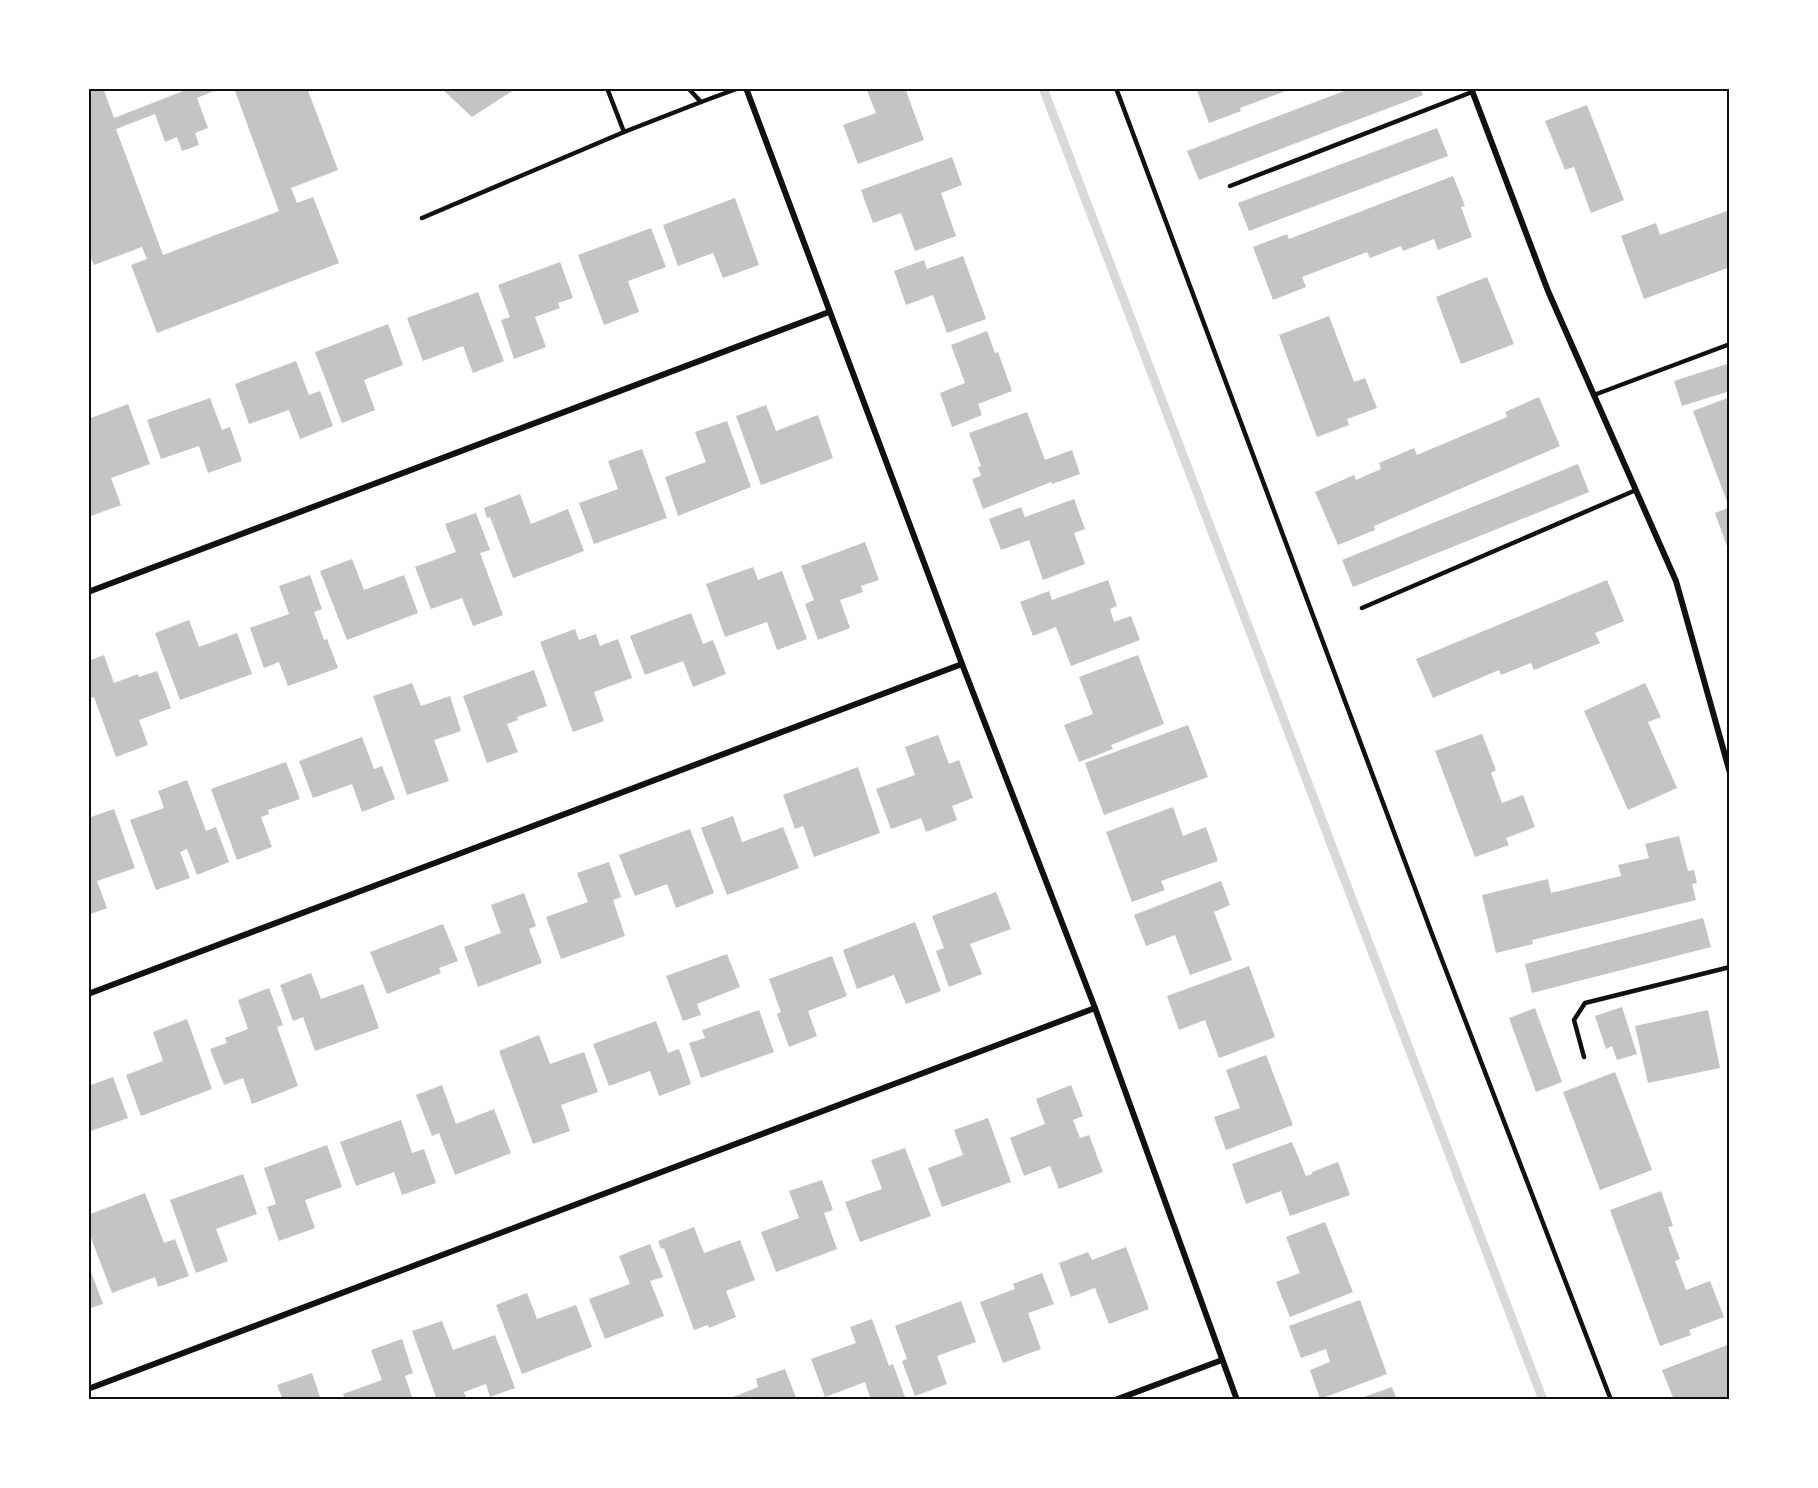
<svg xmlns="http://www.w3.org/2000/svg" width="1818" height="1488" font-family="Figtree,sans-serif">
  <rect width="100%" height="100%" fill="#fff"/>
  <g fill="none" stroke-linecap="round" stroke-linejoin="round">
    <!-- stream -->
    <polyline stroke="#d9d9d9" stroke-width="9" points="1043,88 1543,1400"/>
  </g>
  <!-- building -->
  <g fill="#c4c4c4">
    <polygon points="88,88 103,88 114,118 191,88 221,88 197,98 208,128 195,133 199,145 182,151 177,137 165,142 155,114 116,129 163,255 279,211 234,88 307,88 338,170 291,188 297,203 313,197 339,263 157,333 131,265 147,259 142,247 94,265 88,252"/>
    <polygon points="441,88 517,88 472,117"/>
    <polygon points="866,88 905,88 924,140 858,164 843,125 876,113"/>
    <polygon points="1196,88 1291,88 1291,89 1240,108 1241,111 1209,123"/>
    <polygon points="1352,88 1420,88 1423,95 1199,180 1187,151"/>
    <polygon points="1587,105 1624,200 1591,213 1574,167 1565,170 1545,121"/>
    <polygon points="1437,128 1448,156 1249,231 1238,203"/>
    <polygon points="952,157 962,185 941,193 956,236 915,251 901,213 873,223 861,190"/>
    <polygon points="1453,176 1465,206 1461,207 1472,237 1438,250 1434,239 1403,251 1401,246 1370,258 1367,252 1302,277 1306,287 1273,300 1253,247 1287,234 1289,239"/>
    <polygon points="735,198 759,265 723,278 713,253 678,266 663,225"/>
    <polygon points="1730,210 1730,267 1644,299 1621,236 1656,223 1660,235"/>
    <polygon points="651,228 666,267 628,281 639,312 604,325 578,255"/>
    <polygon points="963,256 986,319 947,333 933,295 906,305 894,271 924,260 927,269"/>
    <polygon points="560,262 573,298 558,303 560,308 535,317 546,347 514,359 501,320 510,317 498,285"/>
    <polygon points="1487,277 1514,344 1461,364 1436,297"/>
    <polygon points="478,292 504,361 473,373 463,346 423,361 407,318"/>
    <polygon points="1329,316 1354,382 1365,378 1377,408 1347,419 1349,425 1317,437 1279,335"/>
    <polygon points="388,324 403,365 364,380 375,410 342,423 315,352"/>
    <polygon points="987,331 995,353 998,352 1012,391 978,404 982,415 952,427 940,393 965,383 951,345"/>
    <polygon points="296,361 309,395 320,391 333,426 300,439 289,410 249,424 235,384"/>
    <polygon points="1730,363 1730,391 1682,406 1674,381"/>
    <polygon points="1539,397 1560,446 1374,526 1375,530 1338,545 1315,492 1354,475 1356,480 1381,469 1379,463 1414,448 1417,455 1507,417 1505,412"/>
    <polygon points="1730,397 1730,507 1729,507 1693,411"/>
    <polygon points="210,398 222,430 230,427 242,461 208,473 199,446 161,459 147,420"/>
    <polygon points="128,404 150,464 111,478 121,505 88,517 88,413 91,418"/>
    <polygon points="766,405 776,431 818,415 833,458 761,485 736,416"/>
    <polygon points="1027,412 1045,460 1072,450 1080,474 1052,484 1051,482 983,509 972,479 981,476 978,467 981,466 969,433"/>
    <polygon points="727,421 751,487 678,516 665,477 706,462 695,432"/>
    <polygon points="642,449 667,518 594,544 579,503 618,489 608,461"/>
    <polygon points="1578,464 1589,492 1353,587 1342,560"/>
    <polygon points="520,494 531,524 568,509 584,551 513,578 490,517 487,518 484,508"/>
    <polygon points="1074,499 1085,529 1074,533 1085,564 1043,580 1029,540 1001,550 989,519 1021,507 1025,517"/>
    <polygon points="1730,507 1730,552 1729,552 1715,513"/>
    <polygon points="476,513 490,550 480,553 503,615 473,626 462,598 431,609 415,567 456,552 445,524"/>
    <polygon points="865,542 879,580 861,586 863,592 840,600 850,628 818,640 805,604 814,600 801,566"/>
    <polygon points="352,559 364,590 404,575 418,613 347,640 320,571"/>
    <polygon points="753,567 758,580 782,571 807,639 777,650 767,622 725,637 706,584"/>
    <polygon points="310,575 322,609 314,612 324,640 327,639 338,668 288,686 279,662 264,668 250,628 289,614 279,586"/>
    <polygon points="1108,580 1117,606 1110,609 1114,622 1131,616 1140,640 1071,666 1056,627 1033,636 1020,602 1049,591 1052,600"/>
    <polygon points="1607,580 1624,621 1595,633 1600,643 1534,670 1531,663 1501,675 1499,670 1433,698 1416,659"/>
    <polygon points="691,613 703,644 713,640 726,674 693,687 683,661 645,675 630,636"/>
    <polygon points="189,620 199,647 237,633 252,674 180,700 155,633"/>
    <polygon points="575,629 579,640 596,634 600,646 618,639 632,678 594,692 604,721 573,732 540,642"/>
    <polygon points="104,655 114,683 138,674 139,677 157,671 171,708 139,720 148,745 116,757 94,697 88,699 88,661"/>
    <polygon points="1138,655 1164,724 1111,745 1113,749 1079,762 1064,725 1093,714 1079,677"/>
    <polygon points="534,670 547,706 517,717 518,720 507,724 518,752 487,763 463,696"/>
    <polygon points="412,683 421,706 450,696 461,731 434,740 449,781 407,795 373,696"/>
    <polygon points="1645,683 1661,717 1648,722 1677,788 1628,810 1584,711"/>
    <polygon points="1188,725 1208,777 1104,815 1085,763"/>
    <polygon points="1482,734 1496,770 1491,773 1502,803 1523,795 1535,827 1506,838 1509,845 1475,857 1435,751"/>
    <polygon points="938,735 949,764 959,760 973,798 952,806 957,820 926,832 921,818 891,829 876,789 915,775 905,747"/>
    <polygon points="362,737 374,769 382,766 395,799 362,812 352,784 313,798 299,761"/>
    <polygon points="286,762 300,799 268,810 269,814 261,817 272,847 237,860 211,789"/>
    <polygon points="858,767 880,833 814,857 803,826 795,829 783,795"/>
    <polygon points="187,780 206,831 216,827 229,862 197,875 187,849 180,852 190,878 156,890 130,820 164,808 158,791"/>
    <polygon points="1173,807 1183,836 1206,827 1218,861 1161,881 1165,890 1132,902 1106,832"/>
    <polygon points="114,809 135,868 97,881 107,908 88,915 88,818"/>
    <polygon points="733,816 742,842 783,827 799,868 727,895 701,828"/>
    <polygon points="690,829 714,893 676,908 667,884 635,896 619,855"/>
    <polygon points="1679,836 1688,871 1694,870 1697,883 1692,884 1696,900 1532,940 1533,944 1496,953 1482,895 1548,879 1551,893 1621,876 1618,865 1649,858 1645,844"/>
    <polygon points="609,862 621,897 613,900 625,936 561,959 546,917 588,902 577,873"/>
    <polygon points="1221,881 1230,905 1214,912 1232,960 1190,975 1175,935 1146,946 1134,915"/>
    <polygon points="996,892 1011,929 970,944 982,974 949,987 936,951 944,948 932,916"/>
    <polygon points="524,893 536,926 529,929 542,963 478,987 464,947 501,933 491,905"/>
    <polygon points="1703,918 1711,947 1532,993 1525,964"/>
    <polygon points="915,922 941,991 906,1004 894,975 857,989 843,950"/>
    <polygon points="443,924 458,961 439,968 441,973 387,994 370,952"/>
    <polygon points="727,954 740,987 697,1004 701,1015 683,1021 666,976"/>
    <polygon points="832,956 847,996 808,1011 817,1036 789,1047 777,1014 781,1012 769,979"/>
    <polygon points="1249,966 1275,1037 1219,1058 1205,1020 1179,1030 1167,996"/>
    <polygon points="311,973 321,999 363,984 379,1028 315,1051 303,1017 293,1021 280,985"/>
    <polygon points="269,988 283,1025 277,1027 298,1086 252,1104 243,1078 224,1085 210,1049 227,1043 225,1038 248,1029 238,1000"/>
    <polygon points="1622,1007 1637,1054 1617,1060 1612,1046 1606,1049 1595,1016"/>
    <polygon points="1535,1008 1562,1082 1536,1092 1509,1018"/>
    <polygon points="759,1010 774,1052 701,1078 689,1043 705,1038 702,1030"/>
    <polygon points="1708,1010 1720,1068 1648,1083 1635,1026"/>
    <polygon points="187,1019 212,1089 141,1116 126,1075 163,1061 153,1032"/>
    <polygon points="656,1021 668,1053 679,1049 691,1084 659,1096 650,1071 609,1086 593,1044"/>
    <polygon points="539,1035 550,1064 584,1052 598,1092 561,1105 570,1131 533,1144 499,1051"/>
    <polygon points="1266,1055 1293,1125 1226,1150 1214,1117 1240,1108 1226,1070"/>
    <polygon points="1615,1072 1652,1170 1600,1190 1563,1092"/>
    <polygon points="113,1077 128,1118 88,1132 88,1086"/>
    <polygon points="442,1085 456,1124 494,1109 511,1153 455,1175 439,1133 432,1136 416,1095"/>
    <polygon points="1071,1085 1083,1116 1073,1120 1080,1138 1089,1135 1103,1172 1059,1189 1050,1166 1024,1176 1010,1138 1045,1124 1036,1099"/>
    <polygon points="988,1118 1011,1182 942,1207 928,1168 963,1155 954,1130"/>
    <polygon points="401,1120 412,1153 424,1149 436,1183 402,1195 394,1172 356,1186 340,1142"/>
    <polygon points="1292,1142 1306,1176 1312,1174 1312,1172 1338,1162 1350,1195 1290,1216 1281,1191 1246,1204 1232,1164"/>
    <polygon points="327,1145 342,1187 305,1200 315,1228 279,1241 267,1207 276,1204 264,1168"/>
    <polygon points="905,1148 931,1216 860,1242 845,1202 882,1189 871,1160"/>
    <polygon points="243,1174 257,1214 216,1229 228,1261 196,1273 170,1200"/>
    <polygon points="822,1180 833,1210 824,1213 837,1249 776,1272 761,1232 799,1218 789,1191"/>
    <polygon points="1661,1191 1673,1226 1668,1227 1680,1259 1675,1261 1686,1290 1710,1281 1724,1317 1689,1330 1691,1335 1660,1346 1610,1210"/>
    <polygon points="145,1193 164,1243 175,1239 189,1276 158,1287 155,1277 112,1293 88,1230 88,1215"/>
    <polygon points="1325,1222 1353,1292 1290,1317 1276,1282 1300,1273 1286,1237"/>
    <polygon points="694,1227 704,1253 740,1240 755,1280 726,1291 736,1317 709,1328 708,1325 694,1330 664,1248 661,1249 658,1241"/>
    <polygon points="650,1244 663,1277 650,1281 664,1316 605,1339 589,1299 630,1284 619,1256"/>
    <polygon points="1126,1247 1149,1309 1109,1324 1095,1288 1071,1297 1059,1263 1088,1252 1092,1260"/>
    <polygon points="88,1264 103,1304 88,1309"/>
    <polygon points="1042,1273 1054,1304 1028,1313 1041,1349 1003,1363 980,1302 1015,1289 1013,1284"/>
    <polygon points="527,1293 537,1319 576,1305 592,1347 522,1374 496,1305"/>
    <polygon points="1360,1300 1387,1374 1320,1399 1310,1370 1330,1362 1326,1349 1301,1358 1289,1326"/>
    <polygon points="961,1301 976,1342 937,1356 947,1384 915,1396 902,1361 907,1359 895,1326"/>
    <polygon points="872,1319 889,1366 893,1364 906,1400 871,1400 865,1382 825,1397 811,1359 856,1343 850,1327"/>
    <polygon points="442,1321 453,1350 495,1335 515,1388 490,1397 486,1384 464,1392 467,1400 437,1400 412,1331"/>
    <polygon points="402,1339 413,1373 405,1376 413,1400 345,1400 343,1394 382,1380 371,1350"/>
    <polygon points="1730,1344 1730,1400 1674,1400 1662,1370"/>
    <polygon points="785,1369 797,1400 726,1400 758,1387 756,1379"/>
    <polygon points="312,1373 321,1400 283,1400 277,1385"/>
    <polygon points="1392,1387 1397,1400 1358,1400 1358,1399"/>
  </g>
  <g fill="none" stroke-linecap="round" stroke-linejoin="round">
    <!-- service -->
    <g stroke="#111" stroke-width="4.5">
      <polyline points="607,88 624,132 701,102"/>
      <polyline points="688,88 701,102 739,88"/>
      <polyline points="1116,88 1432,934 1611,1400"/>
      <polyline points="1230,186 1472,92"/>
      <polyline points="422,218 624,132"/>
      <polyline points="1594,395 1730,344"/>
      <polyline points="1362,608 1636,490"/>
      <polyline points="1584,1057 1574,1020 1585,1003 1730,967"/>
    </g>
    <!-- minor -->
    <g stroke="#111" stroke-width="6">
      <polyline points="746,88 962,664 1095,1008 1237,1400"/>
      <polyline points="1471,88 1548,291 1676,581 1730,773"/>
      <polyline points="88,592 829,312"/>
      <polyline points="88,994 962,664"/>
      <polyline points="88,1389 1095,1008"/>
      <polyline points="1115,1400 1222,1360"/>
    </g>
  </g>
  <!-- border -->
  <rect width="1818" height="1488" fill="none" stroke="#ffffff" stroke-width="180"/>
  <rect x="90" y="90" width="1638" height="1308" fill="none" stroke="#111" stroke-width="2"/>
</svg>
